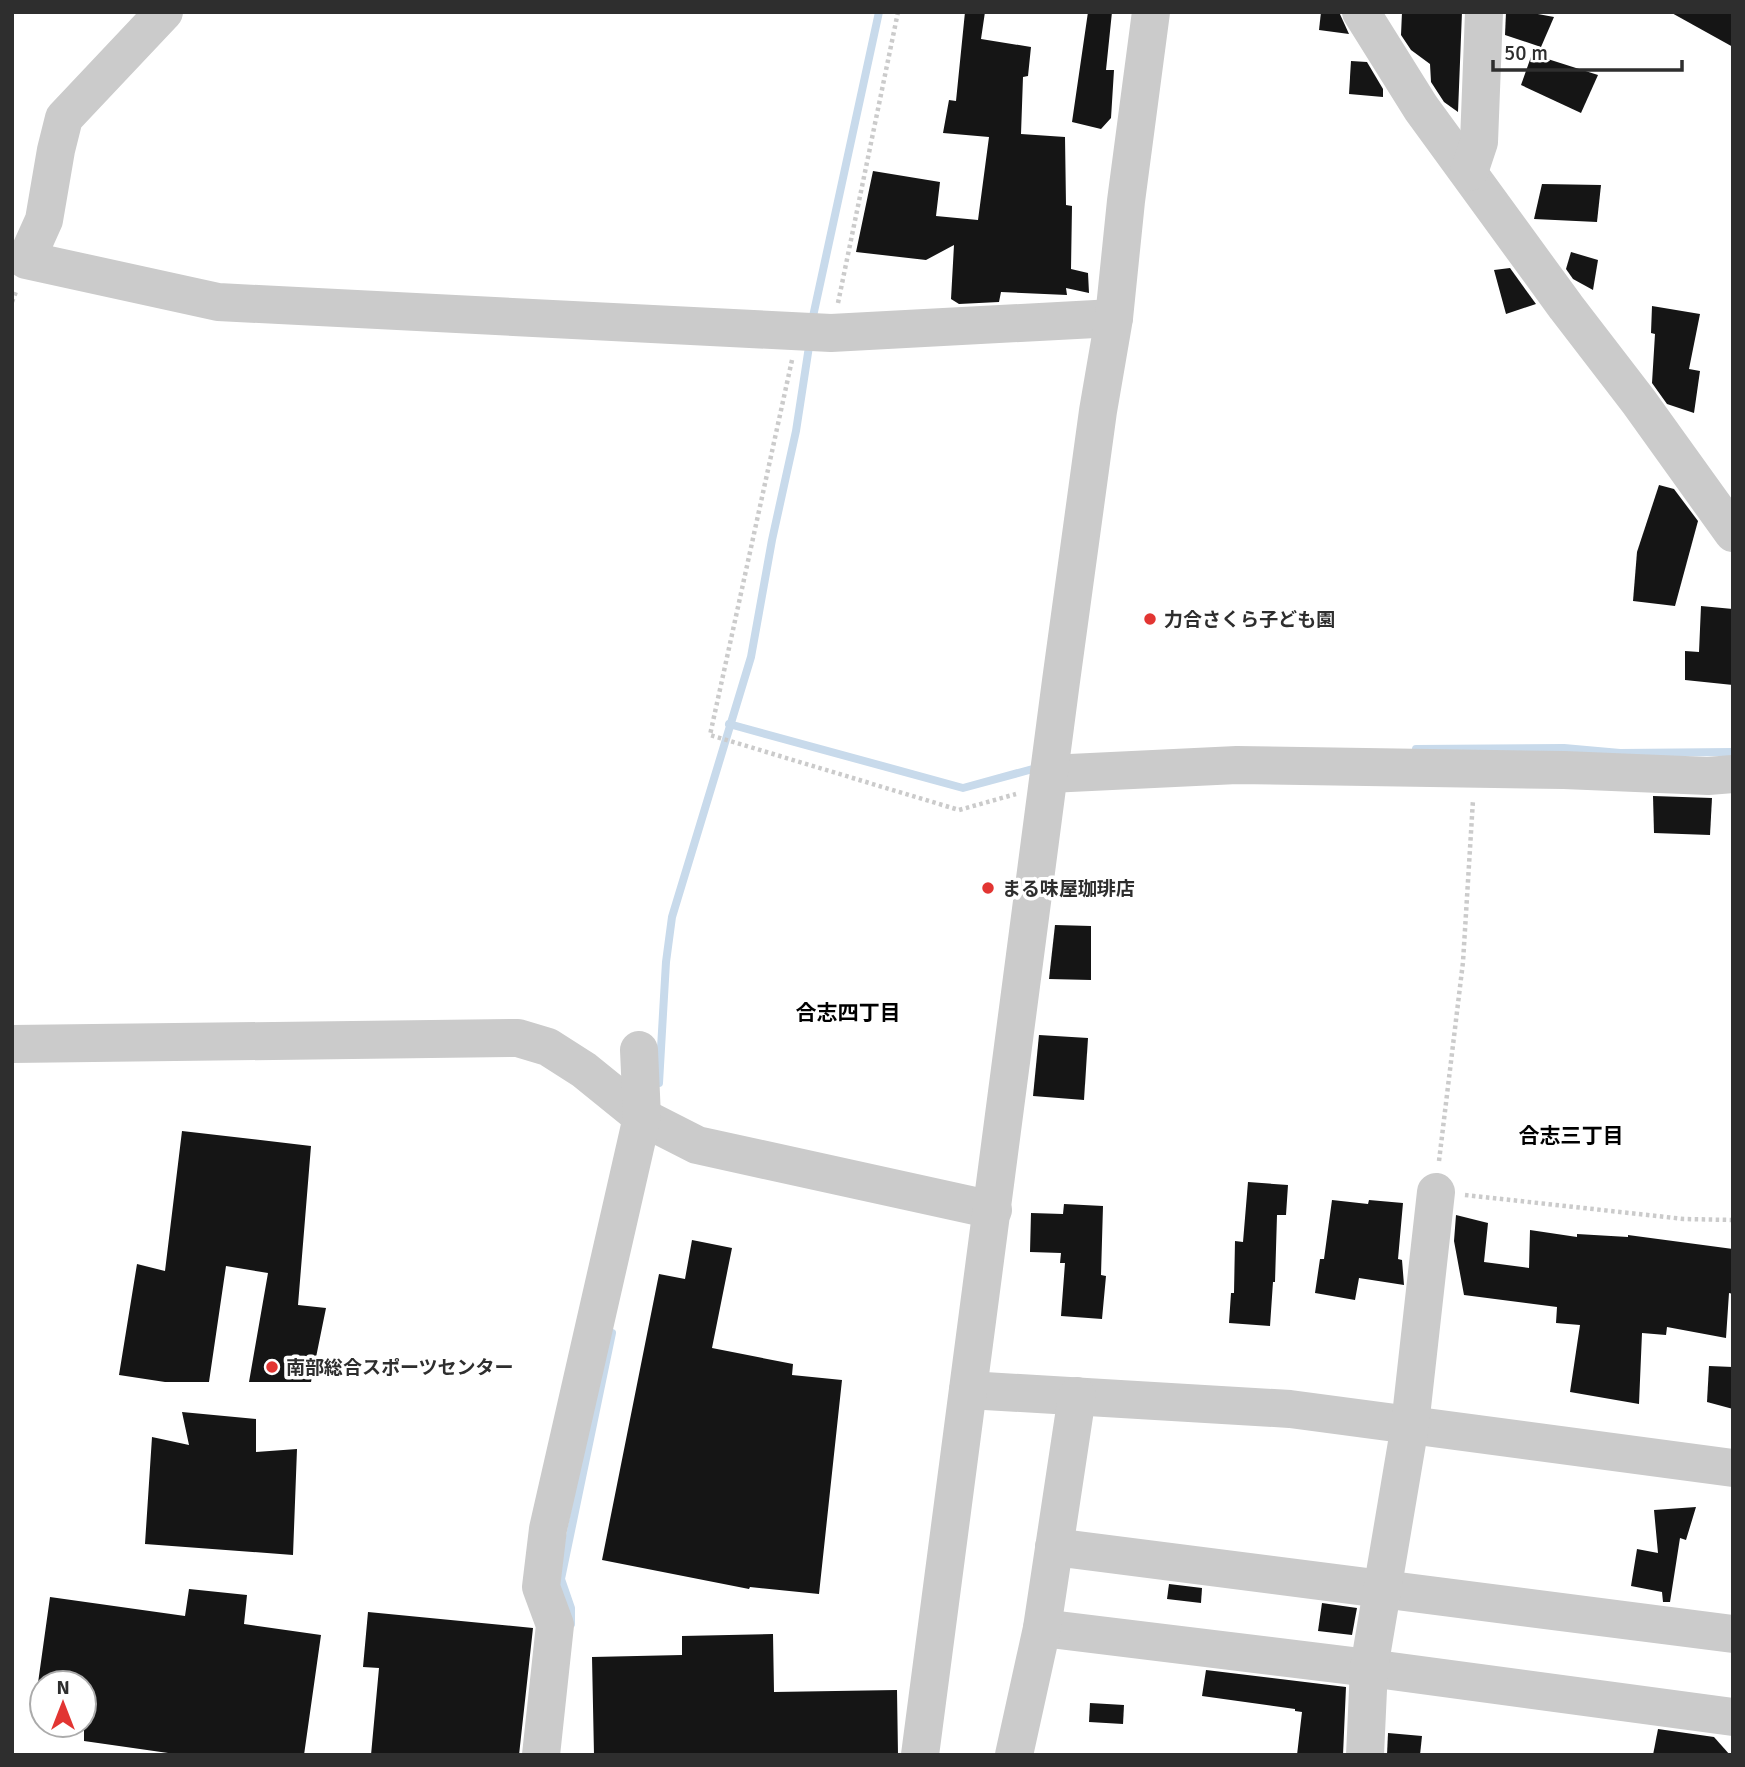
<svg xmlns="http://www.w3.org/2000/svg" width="1745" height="1767" font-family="Signika,'Noto Sans JP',sans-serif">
  <rect width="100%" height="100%" fill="#fff"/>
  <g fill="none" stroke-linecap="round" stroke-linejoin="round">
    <!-- stream -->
    <g stroke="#c8daeb" stroke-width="8">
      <polyline points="812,321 879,12"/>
      <polyline points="729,724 963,788 1040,767"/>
      <polyline points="1416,749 1564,748 1620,753 1733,752"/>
      <polyline points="659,1083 666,962 672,917 751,657 772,540 796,431 810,340"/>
      <polyline points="571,1624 571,1608 561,1579 612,1333"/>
    </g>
  </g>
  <!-- building -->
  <g fill="#151515">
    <polygon points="965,12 985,12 981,39 1031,47 1028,76 1023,77 1021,134 1065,137 1066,205 1072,206 1071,269 1088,273 1089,293 1066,288 1067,295 1001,292 999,302 959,304 951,299 954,245 926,260 856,252 873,171 940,182 936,216 978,220 989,137 943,133 949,100 956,101"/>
    <polygon points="1088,12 1112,12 1106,70 1114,70 1111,118 1101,129 1072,122"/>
    <polygon points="1321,12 1339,12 1349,34 1319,30"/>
    <polygon points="1402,12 1462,12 1458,112 1444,102 1431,82 1430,64 1411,50 1401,35"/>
    <polygon points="1506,12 1527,12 1554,17 1541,47 1505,35"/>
    <polygon points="1670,12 1733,12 1733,47"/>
    <polygon points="1532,54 1598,75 1581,113 1521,85"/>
    <polygon points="1351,61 1367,62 1383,89 1383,97 1349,94"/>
    <polygon points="1542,184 1601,185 1597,222 1534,219"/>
    <polygon points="1571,252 1598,260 1593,290 1573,279 1566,269"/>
    <polygon points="1510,268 1536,304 1506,314 1494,270"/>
    <polygon points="1652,306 1700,314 1689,369 1700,371 1694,413 1667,404 1652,383 1655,334 1651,333"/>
    <polygon points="1659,485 1674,489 1698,521 1675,606 1633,601 1637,552"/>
    <polygon points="1701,606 1733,609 1733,685 1685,680 1685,651 1699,652"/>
    <polygon points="1653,796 1712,798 1710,835 1654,833"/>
    <polygon points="1055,925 1091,926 1091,980 1049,979"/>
    <polygon points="1039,1035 1088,1038 1084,1100 1033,1096"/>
    <polygon points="182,1131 311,1146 298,1305 326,1308 311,1382 249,1382 268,1273 226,1266 209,1382 165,1382 119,1375 137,1264 165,1271"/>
    <polygon points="1248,1182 1288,1185 1286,1215 1277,1215 1275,1282 1273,1282 1270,1326 1229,1323 1231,1293 1234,1293 1235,1241 1243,1242"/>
    <polygon points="1332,1200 1368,1204 1369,1200 1403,1203 1398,1259 1402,1260 1404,1285 1359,1278 1355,1300 1315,1293 1320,1259 1324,1259"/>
    <polygon points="1064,1204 1103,1206 1101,1275 1106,1276 1102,1319 1061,1316 1065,1263 1060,1263 1061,1253 1030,1252 1031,1213 1063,1214"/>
    <polygon points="1456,1215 1488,1223 1484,1262 1529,1268 1530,1230 1577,1237 1577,1234 1628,1237 1628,1235 1733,1249 1733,1294 1729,1293 1726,1338 1667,1327 1666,1335 1642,1333 1639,1404 1570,1392 1580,1325 1556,1323 1557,1307 1464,1295 1454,1241"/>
    <polygon points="692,1240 732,1248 712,1348 793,1364 792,1375 842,1380 819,1594 750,1587 749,1589 602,1560 659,1274 685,1279"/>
    <polygon points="1709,1366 1733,1367 1733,1409 1707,1402"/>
    <polygon points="182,1412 256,1419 256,1452 297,1449 293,1555 145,1544 152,1437 189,1445"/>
    <polygon points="1696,1507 1686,1540 1680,1538 1670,1602 1663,1602 1662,1592 1631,1586 1637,1549 1658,1553 1654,1510"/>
    <polygon points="1169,1584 1202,1588 1201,1603 1167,1599"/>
    <polygon points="189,1589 247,1595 244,1624 321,1635 304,1755 182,1755 84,1741 84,1683 38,1683 50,1597 185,1616"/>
    <polygon points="1322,1603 1357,1608 1352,1635 1318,1631"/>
    <polygon points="368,1612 533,1628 519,1755 371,1755 379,1668 363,1667"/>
    <polygon points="773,1634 774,1692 897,1690 898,1755 594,1755 592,1657 682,1655 682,1636"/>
    <polygon points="1206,1670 1346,1687 1343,1755 1297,1755 1302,1712 1295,1711 1295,1709 1202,1696"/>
    <polygon points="1090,1703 1124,1705 1123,1724 1089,1722"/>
    <polygon points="1658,1729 1714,1737 1730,1755 1653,1755"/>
    <polygon points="1388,1733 1422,1736 1420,1755 1387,1755"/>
  </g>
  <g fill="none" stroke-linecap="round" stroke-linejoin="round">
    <!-- path -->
    <g stroke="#cbcbcb" stroke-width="4.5" stroke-dasharray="3.5 3.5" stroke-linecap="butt">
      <polyline points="12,302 17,289"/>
      <polyline points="838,303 898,12"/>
      <polyline points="792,360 710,735 959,810 1016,794"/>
      <polyline points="1439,1161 1463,962 1473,800"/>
      <polyline points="1465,1195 1684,1219 1733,1220"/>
    </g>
    <!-- minor -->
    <g stroke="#cbcbcb" stroke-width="38">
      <polyline points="164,12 64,118 56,150 44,220 26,260 218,302 831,333 1114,318"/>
      <polyline points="1361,12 1421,108 1566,307 1639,402 1733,533"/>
      <polyline points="1469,172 1479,142 1484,12"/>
      <polyline points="1049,774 1237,765 1564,770 1708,776 1733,774"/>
      <polyline points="12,1044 518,1038 548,1047 584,1070 642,1117 697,1145 993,1210"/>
      <polyline points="968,1390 1290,1409 1733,1468"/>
      <polyline points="1054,1547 1733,1634"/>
      <polyline points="1042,1628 1369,1668 1733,1717"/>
      <polyline points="541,1755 555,1625 541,1587 548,1529 642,1117 639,1050"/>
      <polyline points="920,1755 1061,681 1098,411 1114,318 1126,201 1151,12"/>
      <polyline points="1014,1755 1042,1628 1077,1396"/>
      <polyline points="1365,1755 1369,1668 1410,1425 1436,1192"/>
    </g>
  </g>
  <!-- markers -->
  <g fill="#e23532" stroke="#fff" stroke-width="2.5">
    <circle cx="1150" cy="619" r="7"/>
    <circle cx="988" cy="888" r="7"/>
    <circle cx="272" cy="1367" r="7"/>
  </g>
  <g text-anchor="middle" stroke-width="7" stroke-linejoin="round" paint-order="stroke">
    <!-- poi labels -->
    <g font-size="19" font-weight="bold" fill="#2e2e2e" stroke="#fff" text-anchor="start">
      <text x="1164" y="626">力合さくら子ども園</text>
      <text x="1002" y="895">まる味屋珈琲店</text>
      <text x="286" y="1374">南部総合スポーツセンター</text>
    </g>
    <!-- neighbourhood labels -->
    <g font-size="21" font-weight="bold" fill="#000" stroke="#fff">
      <text x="848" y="1020">合志四丁目</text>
      <text x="1571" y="1143">合志三丁目</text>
    </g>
  </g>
  <!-- border -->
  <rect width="1745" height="1767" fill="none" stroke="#2e2e2e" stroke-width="28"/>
  <!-- north arrow -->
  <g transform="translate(63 1704)"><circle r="33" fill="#ffffff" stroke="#ababab" stroke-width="2"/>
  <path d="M0-5L12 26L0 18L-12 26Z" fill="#e23532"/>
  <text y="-10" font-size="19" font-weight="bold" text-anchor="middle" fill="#2e2e2e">N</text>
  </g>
  <!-- scale -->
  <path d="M1493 60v10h189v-10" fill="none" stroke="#2e2e2e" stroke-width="3.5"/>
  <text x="1504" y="60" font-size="21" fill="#2e2e2e" stroke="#ffffff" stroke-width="5" paint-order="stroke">50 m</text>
</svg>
